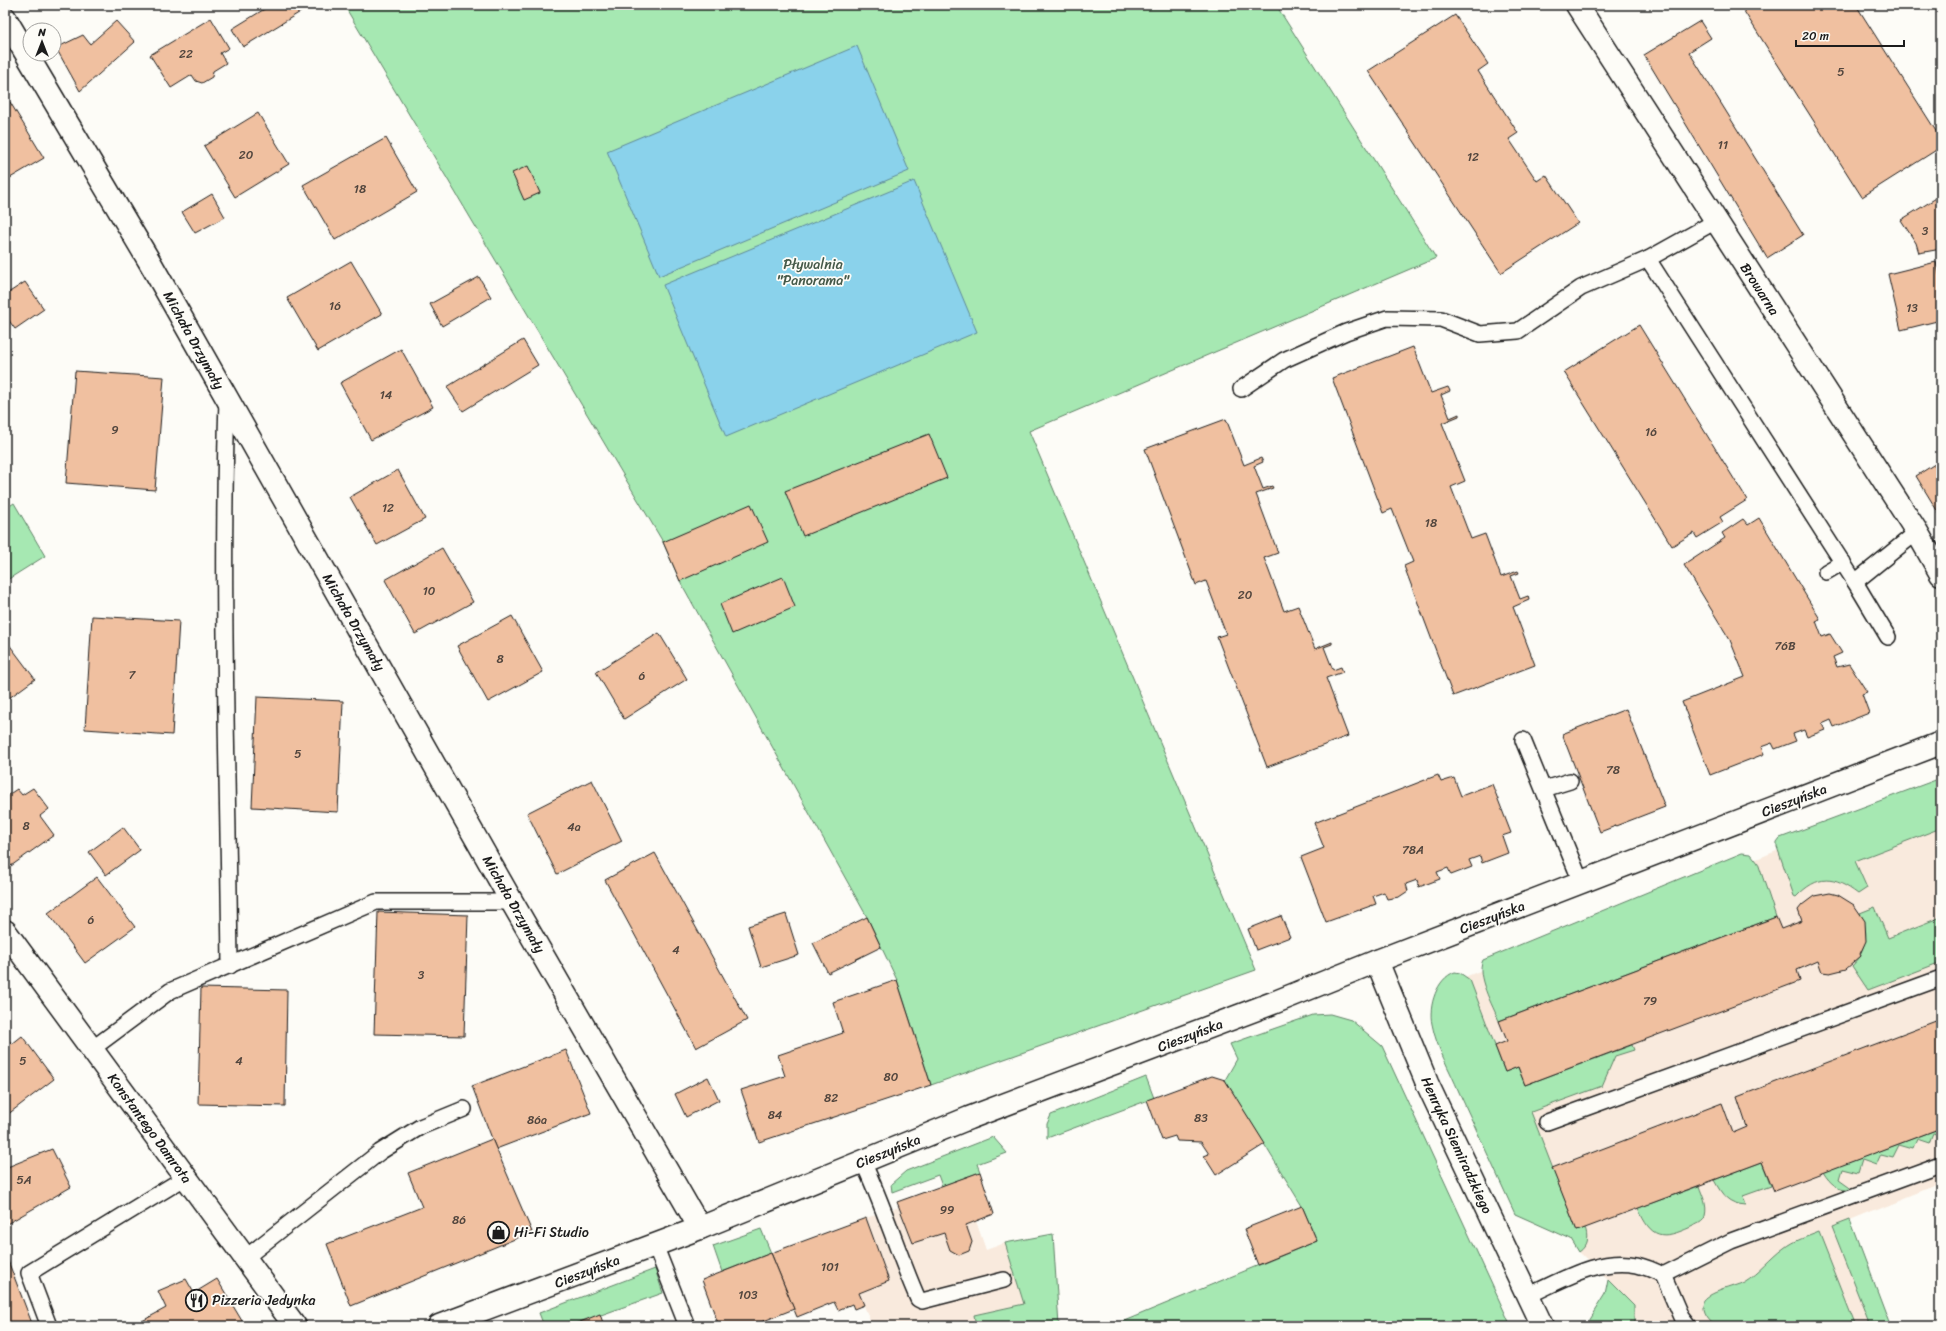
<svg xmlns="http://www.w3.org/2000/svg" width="1946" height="1331" font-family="Sriracha,sans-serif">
  <rect width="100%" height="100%" fill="#fdfcf7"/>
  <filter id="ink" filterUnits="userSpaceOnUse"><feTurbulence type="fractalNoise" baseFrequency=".025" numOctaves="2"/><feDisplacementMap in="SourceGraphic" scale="8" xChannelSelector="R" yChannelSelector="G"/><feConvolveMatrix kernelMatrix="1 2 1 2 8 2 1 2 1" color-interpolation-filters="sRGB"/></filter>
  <g filter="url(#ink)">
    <!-- built -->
    <g fill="#f9eadd">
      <polygon points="1941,789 1941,1183 1850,1220 1890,1326 1585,1326 1605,1294 1608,1279 1579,1252 1567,1234 1445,985 1816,835"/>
      <polygon points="980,1172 994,1214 976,1221 986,1250 1005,1243 1024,1304 974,1315 976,1326 872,1326 859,1293 889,1280 866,1218 899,1207 897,1202"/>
    </g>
    <!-- green -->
    <g fill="#a6e8b2" stroke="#618267">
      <polygon points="344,5 1276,5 1436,258 1029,431 1256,970 931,1085 897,980 867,917 680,581 663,542"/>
      <polygon points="14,503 45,556 7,580 5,577 5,509"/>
      <path d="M1941,778v50l-86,33 12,27 -9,6c-24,-18 -40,-20 -62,3l-2,-1 -17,-49v-5l3,-4z"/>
      <path d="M1742,853l9,1 7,9 18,54 -277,104c-6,-15 -24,-46 -16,-61z"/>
      <path d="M1875,907l13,31 53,-21v45l-73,28 -16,-24 9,-10 -1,-2c8,-14 7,-28 0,-41z"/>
      <path d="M1455,972l5,1 10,7 35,92 13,-5 7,18 107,-40 2,5 -19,6 -13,30 -71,26 46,119 8,-3c3,9 3,18 -6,24l-8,-13 -56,-25c-19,-41 -37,-81 -56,-122 -9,-22 -23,-45 -27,-68 -4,-18 5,-46 23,-52z"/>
      <polygon points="1330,1014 1351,1020 1382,1046 1511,1326 1112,1326 1317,1241 1302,1206 1225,1080 1237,1059 1230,1044 1313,1015"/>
      <polygon points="1146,1077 1154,1098 1047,1138 1047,1124 1051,1115"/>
      <path d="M1941,1128v8l-8,-3 -4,10 -12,-4 -4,10 -14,-4 -6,12 -12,-3 -5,11 -14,-5 -4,13 -16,-4 -3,10 14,10c-15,1 -22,-4 -30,-17z"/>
      <polygon points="993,1137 1007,1153 977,1164 980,1172 942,1186 938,1175 892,1192 891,1184 906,1171"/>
      <path d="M1762,1162l9,24 -28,10 3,9c-18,-1 -24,-10 -32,-25z"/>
      <path d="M1699,1186c3,9 9,19 6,30 -1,6 -8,8 -14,11 -29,13 -40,12 -53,-19z"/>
      <polygon points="1850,1220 1890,1326 1871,1326 1832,1227"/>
      <polygon points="761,1229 771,1253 722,1272 713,1246"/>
      <path d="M1819,1232l37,94h-141c-7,-7 -15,-14 -11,-24 4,-10 31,-15 41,-20 15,-9 26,-24 40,-34 10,-8 22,-11 34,-16z"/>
      <polygon points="1053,1234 1059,1326 976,1326 974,1315 1024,1304 1005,1243"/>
      <polygon points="655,1269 663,1293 570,1326 544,1326 539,1313"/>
      <polygon points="1608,1279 1634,1305 1634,1326 1585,1326 1605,1294"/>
    </g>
    <!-- water -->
    <g fill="#8ad2eb" stroke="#5e8998">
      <polygon points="857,46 909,171 659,276 607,151"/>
      <polygon points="914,181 977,332 726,437 663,285"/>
    </g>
    <!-- building -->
    <g fill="#f0c0a0" stroke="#1c1c1c">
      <polygon points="271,5 298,5 302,11 243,47 232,29"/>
      <polygon points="1740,5 1856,5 1941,139 1941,147 1862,197"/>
      <polygon points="1455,15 1488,64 1478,71 1518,133 1509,139 1537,181 1546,175 1578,223 1501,273 1368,71"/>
      <polygon points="211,18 229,48 220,53 226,63 213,71 212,77 202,83 196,81 192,75 171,88 150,55"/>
      <polygon points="116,21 135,42 80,91 56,48 83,35 90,44"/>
      <polygon points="1700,21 1711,38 1689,52 1803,235 1767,258 1644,55"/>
      <polygon points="10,102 44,158 5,181 5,106"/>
      <polygon points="258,113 289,164 235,197 204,146"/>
      <polygon points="386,138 417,192 335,240 303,185"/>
      <polygon points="528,166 540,193 524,200 512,173"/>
      <polygon points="212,194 225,217 195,233 182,212"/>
      <polygon points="1941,195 1941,249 1919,253 1916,243 1901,220"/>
      <polygon points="351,261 382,314 318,351 287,298"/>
      <polygon points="1936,262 1941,282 1941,320 1901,330 1888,274"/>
      <polygon points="479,277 491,297 442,326 430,304"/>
      <polygon points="25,282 44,309 15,329 5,315 5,295"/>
      <polygon points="1639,325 1747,500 1720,517 1723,522 1697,538 1694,533 1672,546 1564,372"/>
      <polygon points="523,340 538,365 463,411 447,387"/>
      <polygon points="1413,347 1431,393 1448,387 1450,391 1441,395 1450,418 1459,414 1459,416 1442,423 1465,481 1451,487 1471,539 1485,534 1501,577 1518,571 1519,573 1511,576 1520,599 1528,596 1529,600 1513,607 1535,665 1453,696 1404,566 1413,562 1392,509 1383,513 1332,378"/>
      <polygon points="401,349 433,407 371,440 340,383"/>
      <polygon points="75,371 164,377 155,490 66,483"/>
      <polygon points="1226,419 1244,465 1261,458 1263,462 1254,466 1263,489 1272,486 1273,488 1256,494 1278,553 1264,558 1284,611 1298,606 1315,649 1332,642 1332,644 1324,647 1333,670 1341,667 1343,672 1326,678 1348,736 1267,767 1217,637 1226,634 1206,581 1196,585 1145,449"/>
      <polygon points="929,434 947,478 803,536 785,491"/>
      <polygon points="1941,460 1941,517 1916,476"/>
      <polygon points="398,470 425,519 377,545 350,497"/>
      <polygon points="751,504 768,542 680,581 663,542"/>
      <polygon points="1759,518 1820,619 1816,621 1822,637 1830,634 1842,653 1833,657 1837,667 1849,664 1867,692 1862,694 1869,713 1834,727 1831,720 1822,724 1825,730 1807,737 1804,730 1793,734 1796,741 1775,749 1772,743 1761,747 1764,754 1710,775 1682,702 1745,677 1730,640 1684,565 1725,538 1722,533 1743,519 1748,525"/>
      <polygon points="442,548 473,602 415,634 385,580"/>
      <polygon points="783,577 795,607 732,634 720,604"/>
      <polygon points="92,616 179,621 172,735 85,729"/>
      <polygon points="512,616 543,672 488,702 457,646"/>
      <polygon points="659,633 687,679 624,719 596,672"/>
      <polygon points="5,639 35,679 5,701"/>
      <polygon points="257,697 343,701 338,812 252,807"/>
      <polygon points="1626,709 1665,807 1600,832 1562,734"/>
      <polygon points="1438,775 1441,782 1454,778 1461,796 1492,784 1511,833 1502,836 1508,853 1482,863 1480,856 1469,860 1472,867 1451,875 1448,868 1437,872 1440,879 1419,887 1417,880 1406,884 1408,891 1399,897 1387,899 1384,892 1373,896 1376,904 1326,922 1301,857 1324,848 1314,823"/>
      <polygon points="592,780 622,841 557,874 527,813"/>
      <polygon points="33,788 49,809 40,816 54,835 11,866 5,858 5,797 17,789 22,795"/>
      <polygon points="123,827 140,850 106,875 89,852"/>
      <polygon points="655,853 747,1020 696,1048 605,880"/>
      <polygon points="97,877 135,927 85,963 48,913"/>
      <polygon points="1830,893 1838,895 1854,905 1865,921 1866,941 1860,954 1861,956 1846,969 1830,973 1822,972 1818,961 1797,970 1800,981 1525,1085 1518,1067 1505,1072 1495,1046 1507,1041 1499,1021 1776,917 1781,929 1802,921 1798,910 1802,905 1814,896"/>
      <polygon points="378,912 468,915 464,1036 374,1034"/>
      <polygon points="786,914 799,955 761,967 748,926"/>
      <polygon points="1281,916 1290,937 1256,950 1248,929"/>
      <polygon points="867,917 881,947 828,973 813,943"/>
      <polygon points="897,980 931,1085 759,1142 741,1090 785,1076 778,1055 843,1033 833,1002"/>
      <polygon points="201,988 287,990 285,1106 198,1104"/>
      <polygon points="1941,1019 1941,1128 1774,1191 1762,1162 1577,1231 1552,1168 1722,1103 1733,1133 1747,1127 1737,1097"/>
      <polygon points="5,1035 12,1044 22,1036 54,1079 7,1115 5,1112"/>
      <polygon points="566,1050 591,1113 496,1149 472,1086"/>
      <polygon points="1212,1076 1225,1080 1265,1144 1216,1175 1204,1156 1209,1154 1201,1142 1177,1141 1175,1136 1162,1140 1147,1100"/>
      <polygon points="708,1077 719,1100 686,1117 675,1094"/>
      <polygon points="492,1139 532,1232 351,1306 327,1244 422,1207 408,1173"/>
      <polygon points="52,1149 71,1187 5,1225 5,1168"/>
      <polygon points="980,1172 994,1214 966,1225 972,1242 969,1251 959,1255 950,1250 944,1233 913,1243 897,1202"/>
      <polygon points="1302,1206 1317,1241 1258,1265 1244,1229"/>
      <polygon points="866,1218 889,1281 859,1293 864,1305 854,1309 852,1304 838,1310 834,1302 797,1317 771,1253"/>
      <polygon points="5,1253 33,1326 5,1326"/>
      <polygon points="771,1253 794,1309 751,1326 719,1326 702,1280"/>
      <polygon points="186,1279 194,1293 217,1279 245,1326 133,1326 166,1308 158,1291"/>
      <polygon points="600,1314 604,1326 570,1326"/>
    </g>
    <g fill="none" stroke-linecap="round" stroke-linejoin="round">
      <defs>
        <g id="service">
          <polyline points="1716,221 1648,259 1855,582 1917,532"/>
          <polyline points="1241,389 1284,360 1346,332 1387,318 1441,319 1480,334 1518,331 1581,288 1648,259"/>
          <path d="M227,400c-6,189 1,377 3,566"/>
          <polyline points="1826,572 1843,562"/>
          <polyline points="1855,582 1888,637"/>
          <polyline points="1523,740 1581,882"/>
          <polyline points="1544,789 1570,781"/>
          <polyline points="92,1049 170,991 376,902 512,902"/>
          <polyline points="1547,1122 1941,978"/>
          <path d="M863,1162c21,44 35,92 55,137l4,2 82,-21"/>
          <polyline points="655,1245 687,1326"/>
          <polyline points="245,1258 380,1152 420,1127 464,1109"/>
          <polyline points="1663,1275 1681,1317 1688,1326"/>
          <path d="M1527,1296c34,-15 71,-39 110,-31 9,2 18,6 26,10l68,-34 210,-77"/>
          <polyline points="49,1326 29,1273 186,1177"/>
        </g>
        <g id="minor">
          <polyline points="5,18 151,264 512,902 700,1228"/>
          <polyline points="5,931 295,1326"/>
          <polyline points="1377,961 1427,1083 1542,1326"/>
        </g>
        <g id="tertiary">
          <polyline points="1577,5 1917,532 1941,574"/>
          <polyline points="439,1326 700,1228 969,1118 1273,1003 1377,961 1941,743"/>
        </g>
      </defs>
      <!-- service casing -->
      <use href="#service" stroke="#1c1c1c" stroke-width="18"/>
      <!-- minor casing -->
      <use href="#minor" stroke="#1c1c1c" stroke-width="25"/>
      <!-- tertiary casing -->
      <use href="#tertiary" stroke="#1c1c1c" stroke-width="25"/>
      <!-- service -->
      <use href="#service" stroke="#fdfcf7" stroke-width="15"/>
      <!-- minor -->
      <use href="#minor" stroke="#fdfcf7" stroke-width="22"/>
      <!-- tertiary -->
      <use href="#tertiary" stroke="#fdfcf7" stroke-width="22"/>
    </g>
  </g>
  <!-- icons -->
  <defs>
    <symbol id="shop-ring" viewBox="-11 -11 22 22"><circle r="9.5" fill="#fdfcf7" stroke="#1c1c1c" stroke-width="1.5"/><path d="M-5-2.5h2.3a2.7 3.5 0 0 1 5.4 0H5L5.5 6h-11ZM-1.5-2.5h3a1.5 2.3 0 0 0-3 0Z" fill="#1c1c1c"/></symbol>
    <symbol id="restaurant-ring" viewBox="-11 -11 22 22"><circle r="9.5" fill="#fdfcf7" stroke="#1c1c1c" stroke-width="1.5"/><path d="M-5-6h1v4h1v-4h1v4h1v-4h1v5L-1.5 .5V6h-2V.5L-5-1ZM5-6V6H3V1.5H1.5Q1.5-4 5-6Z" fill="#1c1c1c"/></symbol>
  </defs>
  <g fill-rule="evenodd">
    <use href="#shop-ring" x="486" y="1220" width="25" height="25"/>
    <use href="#restaurant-ring" x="184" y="1288" width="25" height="25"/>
  </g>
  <g text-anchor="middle" stroke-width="3.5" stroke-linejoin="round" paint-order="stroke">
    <!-- number labels -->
    <g font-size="12" fill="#51453d">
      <text x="186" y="58">22</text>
      <text x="1841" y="76">5</text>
      <text x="1723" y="149">11</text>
      <text x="246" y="159">20</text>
      <text x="1473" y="161">12</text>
      <text x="360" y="193">18</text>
      <text x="1925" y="235">3</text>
      <text x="335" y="310">16</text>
      <text x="1912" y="312">13</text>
      <text x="386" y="399">14</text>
      <text x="115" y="434">9</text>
      <text x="1651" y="436">16</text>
      <text x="388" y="512">12</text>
      <text x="1431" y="527">18</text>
      <text x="429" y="595">10</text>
      <text x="1245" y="599">20</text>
      <text x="1785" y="650">76B</text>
      <text x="500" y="663">8</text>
      <text x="132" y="679">7</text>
      <text x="642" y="680">6</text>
      <text x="298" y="758">5</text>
      <text x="1613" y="774">78</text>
      <text x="26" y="830">8</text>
      <text x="574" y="831">4a</text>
      <text x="1413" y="854">78A</text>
      <text x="91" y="924">6</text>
      <text x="676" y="954">4</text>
      <text x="421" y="979">3</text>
      <text x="1650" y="1005">79</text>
      <text x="23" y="1065">5</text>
      <text x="239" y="1065">4</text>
      <text x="891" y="1081">80</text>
      <text x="831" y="1102">82</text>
      <text x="775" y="1119">84</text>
      <text x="1201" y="1122">83</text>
      <text x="537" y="1124">86a</text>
      <text x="24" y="1184">5A</text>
      <text x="947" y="1214">99</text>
      <text x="459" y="1224">86</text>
      <text x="830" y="1271">101</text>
      <text x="748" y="1299">103</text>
    </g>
    <!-- park labels -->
    <g font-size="14" fill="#455949" stroke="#fdfcf7">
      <text x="813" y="269">Pływalnia<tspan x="813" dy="16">"Panorama"</tspan></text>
    </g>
    <!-- street labels -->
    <g font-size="14" fill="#1c1c1c" stroke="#fdfcf7">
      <text transform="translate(1760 289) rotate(57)" y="5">Browarna</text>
      <text transform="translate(194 340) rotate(61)" y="5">Michała Drzymały</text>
      <text transform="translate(354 622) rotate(60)" y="5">Michała Drzymały</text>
      <text transform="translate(1794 800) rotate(-21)" y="5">Cieszyńska</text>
      <text transform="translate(514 904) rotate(60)" y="5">Michała Drzymały</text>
      <text transform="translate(1492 917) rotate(-21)" y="5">Cieszyńska</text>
      <text transform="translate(1190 1035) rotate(-21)" y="5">Cieszyńska</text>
      <text transform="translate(150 1128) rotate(54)" y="5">Konstantego Damrota</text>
      <text transform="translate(1457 1145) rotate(65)" y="5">Henryka Siemiradzkiego</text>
      <text transform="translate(888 1151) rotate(-22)" y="5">Cieszyńska</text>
      <text transform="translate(587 1271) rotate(-21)" y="5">Cieszyńska</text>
    </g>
    <!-- poi labels -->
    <g font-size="14" fill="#1c1c1c" stroke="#fdfcf7" text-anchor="start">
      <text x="514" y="1237">Hi-Fi Studio</text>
      <text x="212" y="1305">Pizzeria Jedynka</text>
    </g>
  </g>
  <!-- margin -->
  <rect width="1946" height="1331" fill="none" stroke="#fdfcf7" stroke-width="20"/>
  <rect x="10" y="10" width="1926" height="1311" fill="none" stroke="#1c1c1c" stroke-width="1.5" filter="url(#ink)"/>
  <!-- north arrow -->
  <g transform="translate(42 42)"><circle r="19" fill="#fdfcf7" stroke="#a3a29f"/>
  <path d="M0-3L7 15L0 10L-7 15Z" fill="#1c1c1c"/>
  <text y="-6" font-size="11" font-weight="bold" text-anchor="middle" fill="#1c1c1c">N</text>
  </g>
  <!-- scale -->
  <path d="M1796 40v6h108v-6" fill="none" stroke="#1c1c1c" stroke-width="2"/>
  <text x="1802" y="40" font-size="12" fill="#1c1c1c" stroke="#fdfcf7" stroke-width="3" paint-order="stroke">20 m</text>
</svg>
